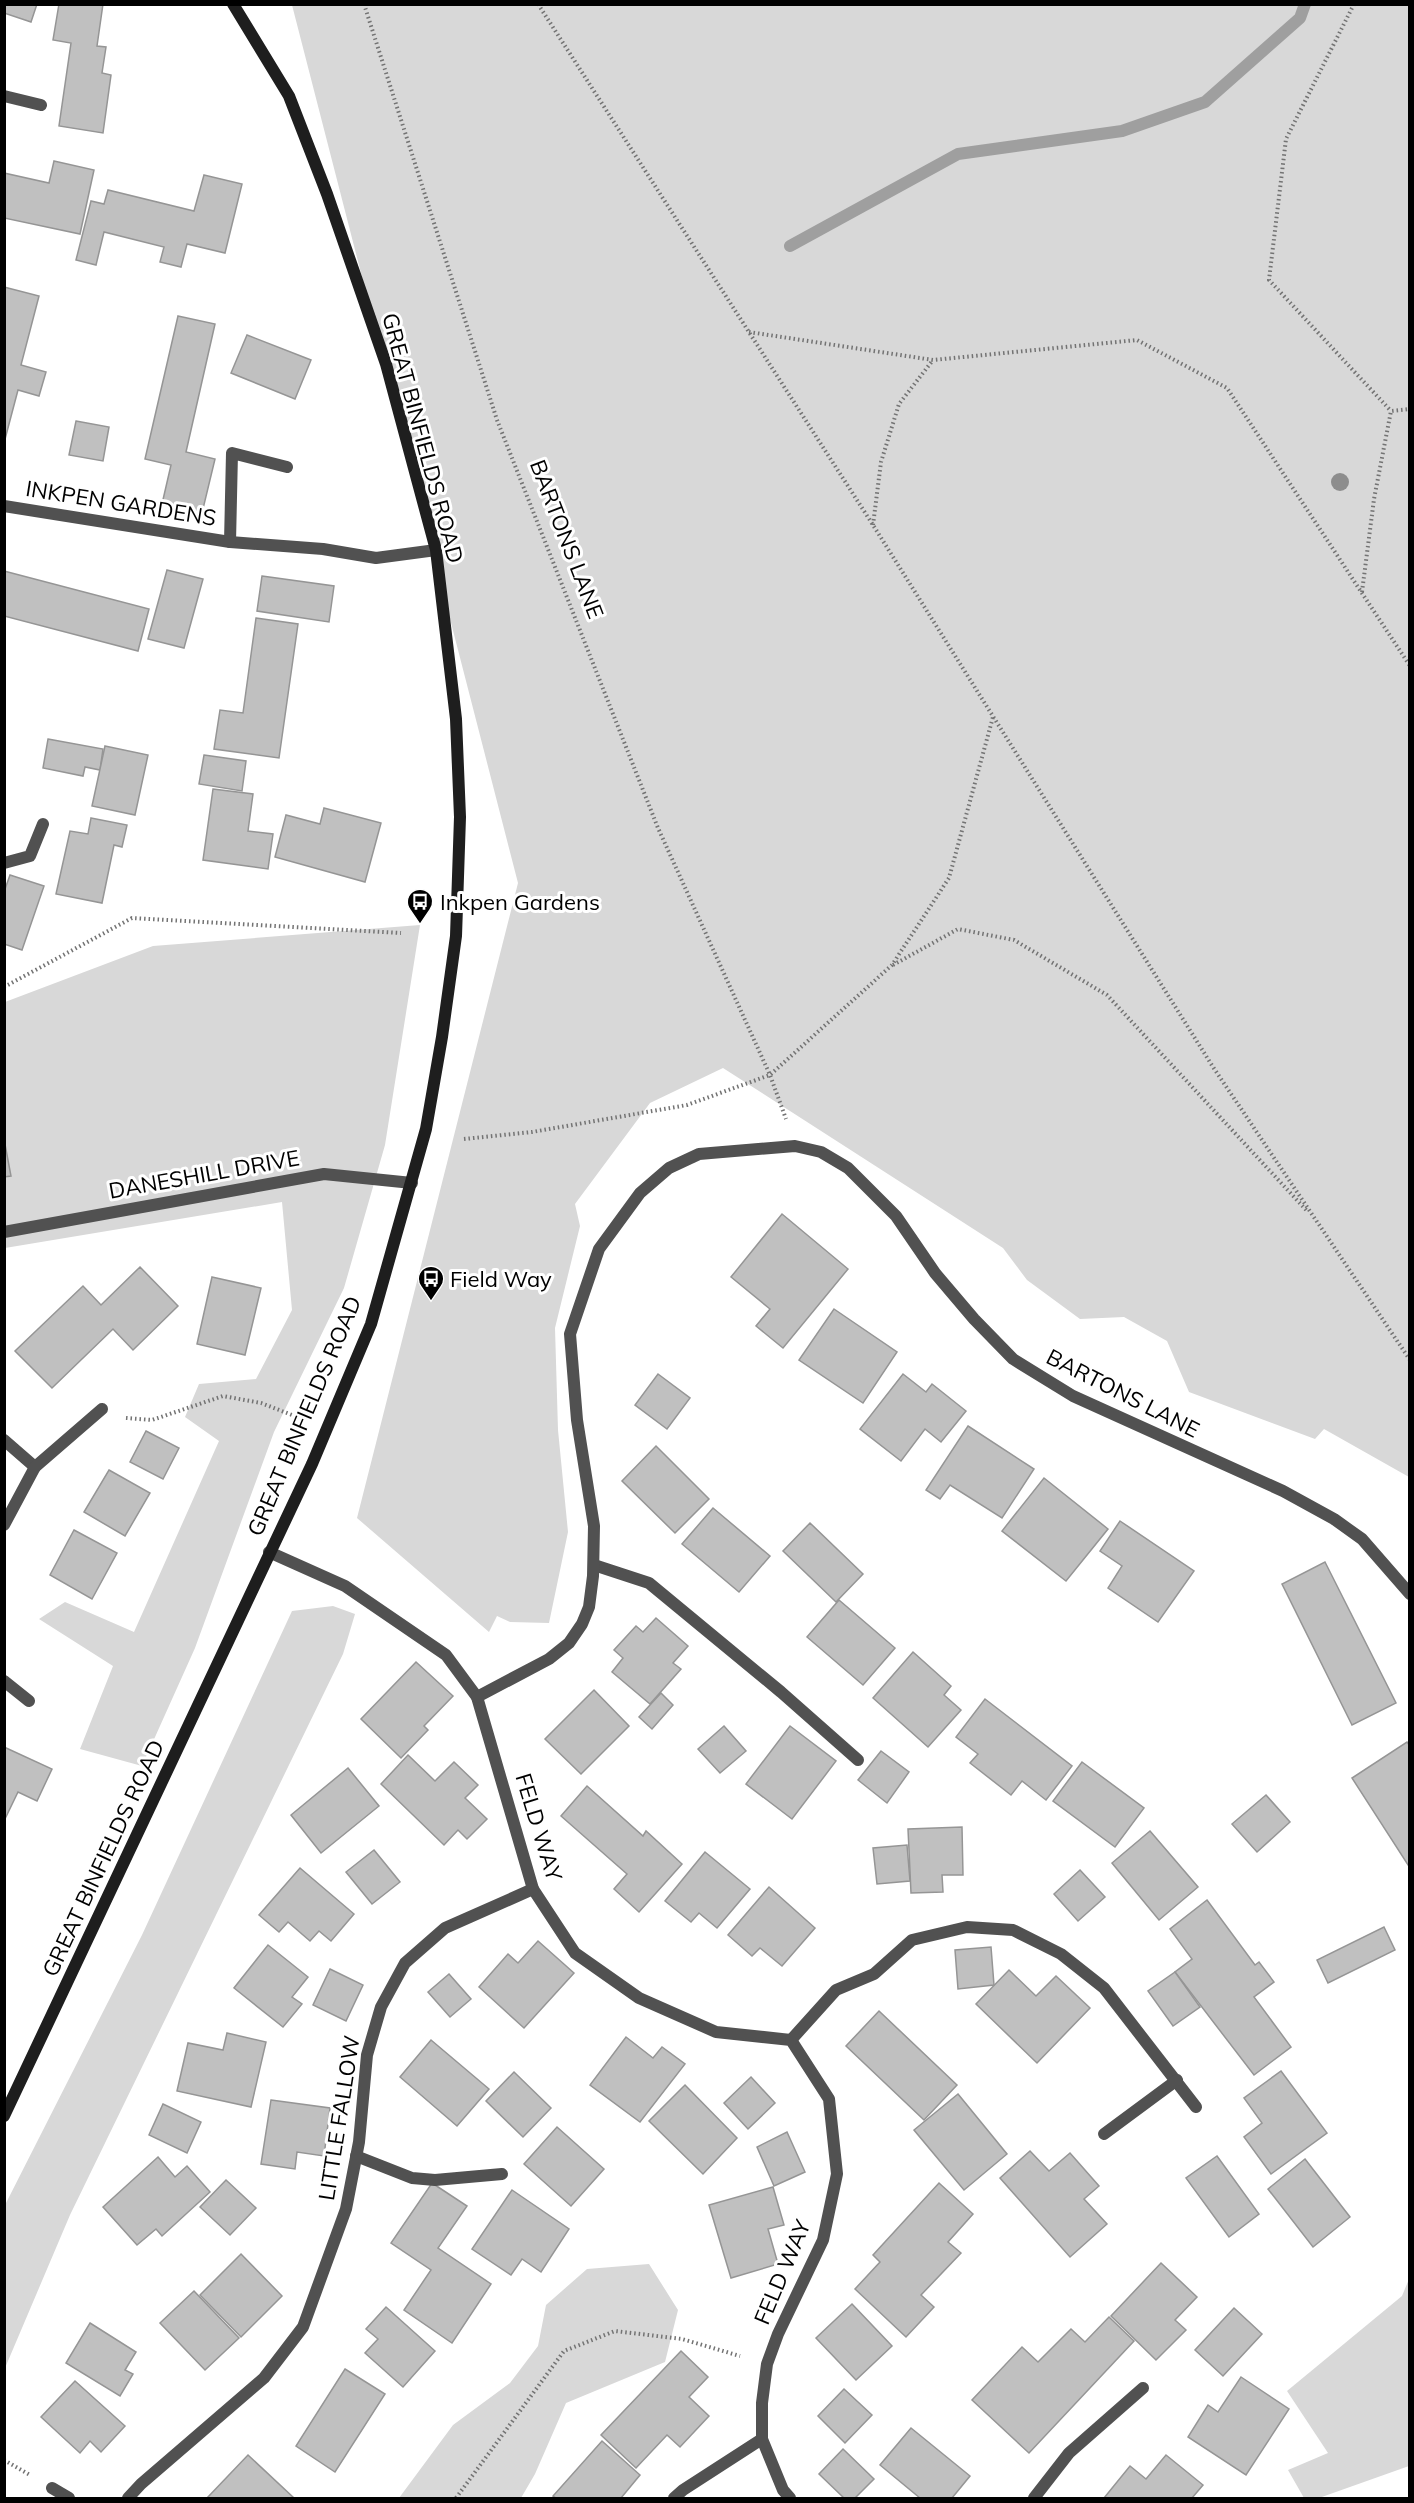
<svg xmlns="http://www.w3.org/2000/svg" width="1414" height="2503" font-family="Mulish,sans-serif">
  <rect width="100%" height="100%" fill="#fff"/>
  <!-- green -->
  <g fill="#d8d8d8">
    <polygon points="292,5 1409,5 1409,1477 1324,1429 1315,1439 1189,1392 1167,1341 1124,1317 1080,1319 1027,1280 1003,1248 723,1068 650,1103 575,1204 580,1226 555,1328 558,1430 568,1532 549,1623 510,1622 497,1616 489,1632 357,1518 518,883"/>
    <polygon points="420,925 385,1145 344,1288 274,1432 195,1648 142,1766 80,1749 113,1666 39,1619 65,1602 134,1632 219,1441 185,1417 199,1384 256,1379 292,1310 282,1202 5,1248 5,1002 153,946"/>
    <polygon points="333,1606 355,1614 343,1654 70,2215 5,2368 5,2205 142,1935 292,1611"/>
    <polygon points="649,2264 678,2310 665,2362 566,2403 535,2474 521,2498 399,2498 453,2425 510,2383 538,2346 546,2305 587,2269"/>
    <polygon points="1409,2279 1409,2466 1319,2498 1304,2498 1288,2470 1328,2453 1287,2391 1402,2296"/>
  </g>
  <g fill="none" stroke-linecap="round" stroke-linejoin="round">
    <!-- stream -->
    <polyline stroke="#9f9f9f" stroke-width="12" points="790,246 958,154 1122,131 1205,102 1300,18 1305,4"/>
  </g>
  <!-- building -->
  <g fill="#c0c0c0" stroke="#959595" stroke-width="1.5">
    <polygon points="4,4 37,4 31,22 4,13"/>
    <polygon points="59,4 103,4 97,46 106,47 102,73 111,75 103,133 59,126 71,43 53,40"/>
    <polygon points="54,161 94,170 80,234 4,218 4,173 49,183"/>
    <polygon points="204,175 242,184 225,253 187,244 181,267 160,262 164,247 104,232 96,265 76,260 91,201 104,204 108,190 194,211"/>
    <polygon points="4,287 39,296 21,365 46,372 39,396 18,390 4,443"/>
    <polygon points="178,316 215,324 186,452 215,459 202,513 162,504 171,465 145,459"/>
    <polygon points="247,335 311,360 295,399 231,373"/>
    <polygon points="76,421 109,427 103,461 69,455"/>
    <polygon points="167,570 203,579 184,648 148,639"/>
    <polygon points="4,571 149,609 138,651 4,616"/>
    <polygon points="262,576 334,586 329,622 257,611"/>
    <polygon points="256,618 298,624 279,758 214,749 220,710 243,713"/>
    <polygon points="48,739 103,749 100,770 85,767 83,776 43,768"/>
    <polygon points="105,746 148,755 135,815 92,806"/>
    <polygon points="204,755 246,761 242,791 199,784"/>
    <polygon points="213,789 253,794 248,831 273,834 268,869 203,860"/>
    <polygon points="324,808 381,823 365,882 275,857 286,815 320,824"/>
    <polygon points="91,818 127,825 122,847 114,845 102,903 56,894 70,831 88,834"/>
    <polygon points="10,875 44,886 22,950 4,944 4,892"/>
    <polygon points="4,1139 11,1176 4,1177"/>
    <polygon points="782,1214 848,1269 783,1348 756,1326 770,1309 731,1277"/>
    <polygon points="140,1267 178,1306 133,1350 113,1329 52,1388 15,1351 83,1286 101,1305"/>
    <polygon points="212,1277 261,1288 245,1355 197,1344"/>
    <polygon points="834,1309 897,1352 863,1403 799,1360"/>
    <polygon points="658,1374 690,1398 667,1429 635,1405"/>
    <polygon points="903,1374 926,1392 932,1384 966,1411 941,1442 925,1429 901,1461 860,1429"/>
    <polygon points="968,1426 1034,1469 1002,1518 950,1485 940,1499 926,1490"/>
    <polygon points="146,1431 179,1448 163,1479 130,1462"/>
    <polygon points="656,1446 709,1499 675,1533 622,1481"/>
    <polygon points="109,1470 150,1493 125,1536 84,1512"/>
    <polygon points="1044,1478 1108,1529 1066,1581 1002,1531"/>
    <polygon points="713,1508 770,1556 739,1592 682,1544"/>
    <polygon points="1120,1521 1194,1571 1158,1622 1108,1588 1122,1566 1100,1551"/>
    <polygon points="810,1523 863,1574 836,1602 783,1551"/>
    <polygon points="74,1530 117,1553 92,1599 50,1575"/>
    <polygon points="1325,1562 1396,1703 1352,1725 1282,1584"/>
    <polygon points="839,1600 895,1648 863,1685 807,1637"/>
    <polygon points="656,1618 688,1646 673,1663 681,1669 650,1704 612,1672 623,1658 614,1650 636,1626 643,1632"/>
    <polygon points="913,1652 951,1686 944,1695 961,1710 928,1747 873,1698"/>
    <polygon points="416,1662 453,1696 424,1726 428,1730 401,1758 361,1719"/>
    <polygon points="594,1690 629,1726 581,1774 545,1739"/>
    <polygon points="661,1693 673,1705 652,1729 639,1717"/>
    <polygon points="985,1699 1072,1766 1046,1800 1022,1781 1011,1795 970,1763 978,1754 956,1737"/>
    <polygon points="724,1726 746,1751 720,1773 698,1749"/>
    <polygon points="790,1726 836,1761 792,1819 746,1784"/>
    <polygon points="1407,1742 1410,1746 1410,1868 1352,1778"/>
    <polygon points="4,1747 52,1769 37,1801 18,1792 4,1821"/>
    <polygon points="881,1751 909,1772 887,1803 858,1780"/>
    <polygon points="408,1755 435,1781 454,1762 478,1785 465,1798 487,1819 467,1839 458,1830 444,1845 381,1784"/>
    <polygon points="1082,1762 1144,1808 1115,1847 1053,1801"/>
    <polygon points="348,1768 379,1806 321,1853 291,1815"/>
    <polygon points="587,1786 643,1836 646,1831 682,1864 639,1912 614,1889 627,1874 561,1816"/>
    <polygon points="1266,1795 1290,1822 1257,1852 1232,1824"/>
    <polygon points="962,1827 963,1875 942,1875 943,1892 911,1893 908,1829"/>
    <polygon points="1150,1831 1198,1887 1159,1920 1112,1863"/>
    <polygon points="907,1845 910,1881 877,1884 873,1848"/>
    <polygon points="374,1850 400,1882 372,1904 346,1872"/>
    <polygon points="705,1852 750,1889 717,1928 699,1913 691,1922 665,1901"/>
    <polygon points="300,1868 354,1914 331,1941 319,1931 310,1941 288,1922 279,1932 259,1915"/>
    <polygon points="1080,1870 1105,1897 1078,1921 1054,1894"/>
    <polygon points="769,1887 815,1928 782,1966 760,1948 752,1956 728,1935"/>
    <polygon points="1207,1900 1255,1965 1259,1962 1274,1982 1254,1997 1291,2047 1254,2075 1175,1972 1192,1959 1170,1929"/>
    <polygon points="1384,1927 1395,1950 1328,1983 1317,1960"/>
    <polygon points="538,1941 574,1973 524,2028 479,1987 508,1954 518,1963"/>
    <polygon points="268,1945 308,1977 292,1997 302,2004 283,2027 234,1988"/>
    <polygon points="991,1947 994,1985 958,1989 955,1950"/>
    <polygon points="330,1969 363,1985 346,2021 313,2005"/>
    <polygon points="1009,1970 1036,1996 1056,1976 1090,2008 1037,2063 976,2004"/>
    <polygon points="1175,1972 1200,2007 1173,2026 1148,1991"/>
    <polygon points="449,1974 471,1999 450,2017 428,1992"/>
    <polygon points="879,2011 957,2085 924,2120 846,2046"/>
    <polygon points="227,2033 266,2042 251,2107 177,2091 188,2043 223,2050"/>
    <polygon points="626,2037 653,2058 662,2047 685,2064 640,2122 590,2085"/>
    <polygon points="431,2040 489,2089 457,2126 400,2077"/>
    <polygon points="1281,2071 1327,2133 1271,2174 1244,2137 1262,2123 1244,2098"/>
    <polygon points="514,2072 551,2108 523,2137 486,2101"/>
    <polygon points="751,2077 775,2103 748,2129 724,2103"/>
    <polygon points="685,2085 737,2138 703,2174 649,2121"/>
    <polygon points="958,2094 1007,2154 964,2190 914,2130"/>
    <polygon points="271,2100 330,2108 324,2156 297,2152 295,2169 261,2164"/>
    <polygon points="163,2104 201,2122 187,2153 149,2135"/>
    <polygon points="557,2127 604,2169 571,2206 524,2164"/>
    <polygon points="787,2132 805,2172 774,2186 757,2147"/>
    <polygon points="1030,2151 1049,2171 1070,2153 1099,2186 1084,2199 1107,2224 1070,2257 1000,2178"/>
    <polygon points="1217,2156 1259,2214 1229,2237 1186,2178"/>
    <polygon points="158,2157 175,2177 187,2166 210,2192 162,2236 156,2229 137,2245 103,2207"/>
    <polygon points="1305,2159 1350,2217 1313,2247 1268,2189"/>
    <polygon points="226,2180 256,2208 230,2235 200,2207"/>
    <polygon points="432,2183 467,2206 438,2248 491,2284 452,2343 404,2310 431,2270 391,2243"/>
    <polygon points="939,2183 973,2214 948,2242 961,2253 921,2295 934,2307 906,2337 855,2289 880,2262 873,2255"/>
    <polygon points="773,2187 784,2225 768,2229 778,2264 731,2278 709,2205"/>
    <polygon points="512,2190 569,2229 541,2272 522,2259 511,2275 472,2249"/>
    <polygon points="241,2254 282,2296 241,2337 200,2295"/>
    <polygon points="1161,2263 1197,2297 1175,2320 1186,2330 1156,2360 1111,2316"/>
    <polygon points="194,2291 239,2338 205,2370 160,2323"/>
    <polygon points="852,2304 892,2346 856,2380 816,2338"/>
    <polygon points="386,2307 435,2351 403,2387 365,2353 378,2339 366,2329"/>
    <polygon points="1234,2308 1262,2334 1223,2376 1195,2350"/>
    <polygon points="1109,2317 1134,2341 1029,2453 972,2400 1022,2347 1038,2362 1071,2329 1085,2342"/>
    <polygon points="90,2323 136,2352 125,2370 133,2374 120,2396 66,2363"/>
    <polygon points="681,2351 708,2377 689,2397 709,2416 680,2447 667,2435 636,2468 601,2435"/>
    <polygon points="345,2369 385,2394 335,2472 296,2446"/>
    <polygon points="1241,2377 1289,2409 1246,2475 1188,2437 1208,2405 1218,2412"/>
    <polygon points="75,2381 125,2426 101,2452 90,2441 80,2453 41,2417"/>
    <polygon points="844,2389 872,2415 845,2443 818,2416"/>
    <polygon points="911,2428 970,2476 952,2498 920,2498 880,2465"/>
    <polygon points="602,2441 640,2475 621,2498 556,2498 553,2496"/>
    <polygon points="843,2449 874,2479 855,2498 844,2498 819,2474"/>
    <polygon points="248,2455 294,2498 207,2498"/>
    <polygon points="1166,2455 1203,2485 1192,2498 1104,2498 1130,2466 1146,2479"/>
  </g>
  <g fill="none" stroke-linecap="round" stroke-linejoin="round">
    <!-- path -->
    <g stroke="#737373" stroke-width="4" stroke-dasharray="1.5 3" stroke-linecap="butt">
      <polyline points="364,4 497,420 658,828 770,1075 786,1119"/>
      <polyline points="538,4 873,525 1213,1067 1410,1360"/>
      <polyline points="1354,4 1286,139 1269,280 1391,411"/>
      <polyline points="749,332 933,360 1137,340 1227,388 1410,666"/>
      <polyline points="873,525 881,462 899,404 933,360"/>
      <polyline points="1362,592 1374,499 1391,411 1410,409"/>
      <polyline points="893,965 958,929 1014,940 1107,995 1308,1212"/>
      <polyline points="4,987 132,918 401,933"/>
      <polyline points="464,1139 532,1132 687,1105 770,1075 892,965 949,878 993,717"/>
      <polyline points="126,1418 152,1420 223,1396 261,1403 300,1418"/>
      <polyline points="4,2460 30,2475"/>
      <polyline points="456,2498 564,2351 615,2331 682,2339 740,2356"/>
    </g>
    <!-- lane -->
    <g stroke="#515151" stroke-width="12">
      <polyline points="4,863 30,856 43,824"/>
      <polyline points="4,1681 29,1701"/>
      <polyline points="674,2498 683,2490 762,2439"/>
    </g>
    <!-- street -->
    <g stroke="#515151" stroke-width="12">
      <polyline points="4,96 41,105"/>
      <polyline points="4,506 230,542 323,549 376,558 436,550"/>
      <polyline points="230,542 232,453 287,467"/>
      <polyline points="4,1232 324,1174 412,1183"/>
      <polyline points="4,1440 35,1467"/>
      <polyline points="4,1525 35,1467 102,1409"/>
      <polyline points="269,1552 345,1586 446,1655 477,1697 533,1889 575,1953 639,1998 716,2032 791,2040 829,2099 837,2174 823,2240 778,2334 767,2364 762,2403 762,2439 783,2490 790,2498"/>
      <polyline points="594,1565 649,1583 781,1692 858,1760"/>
      <polyline points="477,1697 549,1659 569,1643 582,1624 589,1607 593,1576 594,1526 577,1420 570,1334 599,1249 640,1193 669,1168 699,1154 795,1146 821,1152 848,1168 896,1216 935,1273 974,1319 1013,1359 1073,1396 1283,1491 1334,1519 1362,1539 1410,1594"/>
      <polyline points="791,2040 836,1990 874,1974 912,1940 967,1927 1013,1930 1061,1954 1104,1988 1196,2107"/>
      <polyline points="1104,2134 1177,2080"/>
      <polyline points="356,2156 412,2178 435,2180 502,2174"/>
      <polyline points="52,2488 69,2498"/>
      <polyline points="128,2498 141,2484 264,2378 303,2327 346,2209 359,2142 367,2055 381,2007 405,1963 445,1928 533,1889"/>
      <polyline points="1034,2498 1069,2453 1143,2388"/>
    </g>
    <!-- secondary -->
    <polyline stroke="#1e1e1e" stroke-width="12" points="4,2116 312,1464 371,1324 426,1129 442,1037 456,936 460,817 456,719 436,550 386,364 327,194 289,96 233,4"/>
  </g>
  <!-- trees -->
  <circle fill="#8d8d8d" cx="1340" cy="482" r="9"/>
  <!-- icons -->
  <defs>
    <symbol id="bus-pin" viewBox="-11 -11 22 30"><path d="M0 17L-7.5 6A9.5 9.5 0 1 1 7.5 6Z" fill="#000" stroke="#fff"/><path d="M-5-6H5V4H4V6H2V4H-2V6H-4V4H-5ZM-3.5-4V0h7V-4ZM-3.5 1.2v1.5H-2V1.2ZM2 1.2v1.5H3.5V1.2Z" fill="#fff"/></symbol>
  </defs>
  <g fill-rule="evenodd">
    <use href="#bus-pin" x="405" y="887" width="30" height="40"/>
    <use href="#bus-pin" x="416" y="1264" width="30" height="40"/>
  </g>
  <g text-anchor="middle" stroke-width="6" stroke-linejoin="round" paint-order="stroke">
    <!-- street labels -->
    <g font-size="22" fill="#000" stroke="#fff">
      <text transform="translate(423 438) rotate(75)" y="8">GREAT BINFIELDS ROAD</text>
      <text transform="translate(121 503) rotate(9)" y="8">INKPEN GARDENS</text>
      <text transform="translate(567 539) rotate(69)" y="8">BARTONS LANE</text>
      <text transform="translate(204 1174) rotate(-10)" y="8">DANESHILL DRIVE</text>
      <text transform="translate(1123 1393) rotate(27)" y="8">BARTONS LANE</text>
      <text transform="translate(304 1416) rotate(-67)" y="8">GREAT BINFIELDS ROAD</text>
      <text transform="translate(539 1827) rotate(73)" y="8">FELD WAY</text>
      <text transform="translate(103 1858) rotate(-65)" y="8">GREAT BINFIELDS ROAD</text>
      <text transform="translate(339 2118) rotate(-81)" y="8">LITTLE FALLOW</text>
      <text transform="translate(782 2272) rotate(-67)" y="8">FELD WAY</text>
    </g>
    <!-- poi labels -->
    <g font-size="22" fill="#000" stroke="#fff" text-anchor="start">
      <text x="440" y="910">Inkpen Gardens</text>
      <text x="450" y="1287">Field Way</text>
    </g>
  </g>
  <!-- border -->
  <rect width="1414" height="2503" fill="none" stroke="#000000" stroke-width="12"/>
</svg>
